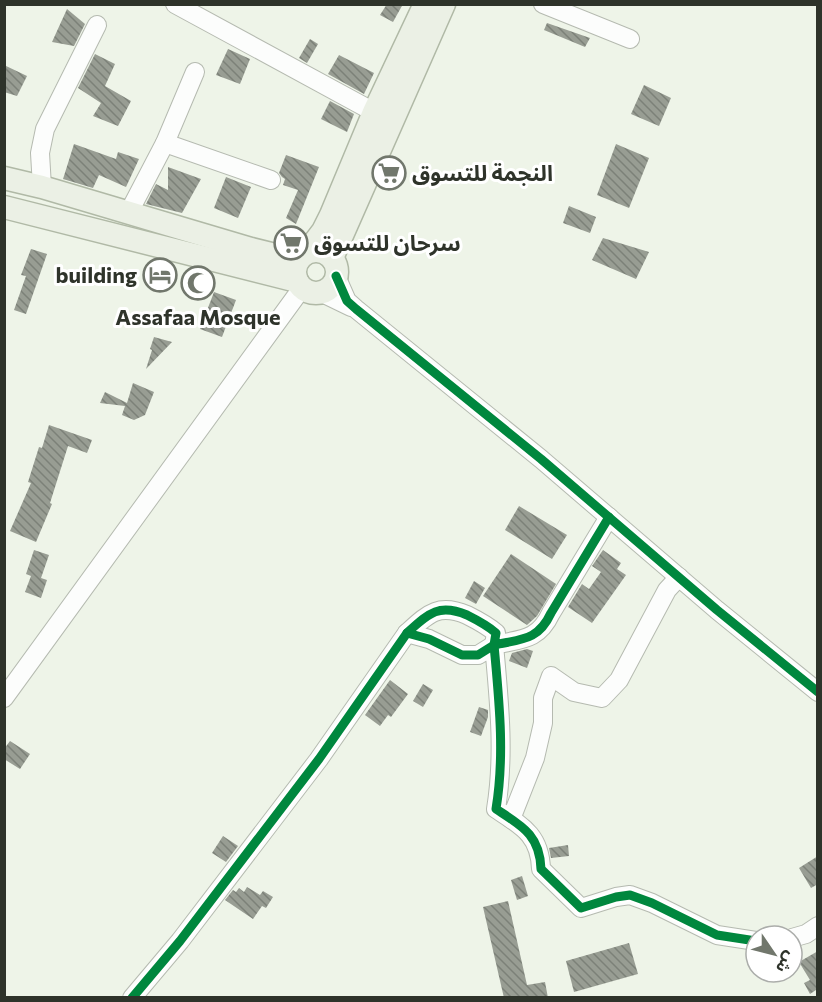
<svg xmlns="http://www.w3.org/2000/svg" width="822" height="1002" font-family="Commissioner,'Noto Sans Arabic',sans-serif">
  <defs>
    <pattern id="building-back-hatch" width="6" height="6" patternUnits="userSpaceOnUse" patternTransform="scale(1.5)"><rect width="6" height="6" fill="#989d93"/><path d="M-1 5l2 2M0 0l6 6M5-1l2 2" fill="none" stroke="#7c8178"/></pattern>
  </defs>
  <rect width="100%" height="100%" fill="#eef4e8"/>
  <!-- building -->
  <g fill="url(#building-back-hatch)">
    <polygon points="387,4 403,4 393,22 380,15"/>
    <polygon points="67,9 85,24 74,46 52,42"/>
    <polygon points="547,23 590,38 585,47 544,30"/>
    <polygon points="310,39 318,44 307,63 299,58"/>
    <polygon points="228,49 250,59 240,84 216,75"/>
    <polygon points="95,54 115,64 105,86 131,101 118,126 93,116 101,103 78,88"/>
    <polygon points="339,55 374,73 364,94 328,74"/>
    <polygon points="4,65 27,76 17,96 4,92"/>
    <polygon points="644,85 671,98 659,126 631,114"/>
    <polygon points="330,101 354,114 347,132 321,119"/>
    <polygon points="74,144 116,159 118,152 139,159 126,187 99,175 93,188 63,179"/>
    <polygon points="616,144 649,158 629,208 597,195"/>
    <polygon points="286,155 319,167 296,224 286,218 298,190 283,185 285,179 282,177 279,173"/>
    <polygon points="168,167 201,179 182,213 146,204 156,184 168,190"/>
    <polygon points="226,177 251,187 238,218 214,208"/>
    <polygon points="569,206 596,217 590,233 563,223"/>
    <polygon points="603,238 649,252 636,279 592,260"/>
    <polygon points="31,249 47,254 26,314 14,310 26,276 21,275"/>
    <polygon points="214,292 236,300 222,337 200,329"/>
    <polygon points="154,337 172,342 146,369 152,350 150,349"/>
    <polygon points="133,383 154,392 145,415 134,420 122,415 125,406 100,403 105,392 127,403"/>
    <polygon points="49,425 92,440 87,453 68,446 50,503 52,504 36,542 10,531 31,483 28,482 39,447 42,448"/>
    <polygon points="519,506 567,535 552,559 505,530"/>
    <polygon points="34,550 49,555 41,578 47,580 41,598 25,592 31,576 26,574"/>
    <polygon points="603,550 621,563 617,569 626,575 592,623 568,607 582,584 589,589 601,572 592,566"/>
    <polygon points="511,554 556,584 537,616 527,625 483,596"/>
    <polygon points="474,581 485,588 476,604 465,598"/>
    <polygon points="527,649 533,651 527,668 509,661 512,653"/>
    <polygon points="390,680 408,694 391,717 388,715 380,726 365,715"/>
    <polygon points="423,684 433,690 423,707 413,701"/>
    <polygon points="479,707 488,710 488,717 481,736 470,732"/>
    <polygon points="10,741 30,754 20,769 4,759 4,749"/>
    <polygon points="223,836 238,846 226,862 212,853"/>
    <polygon points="568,845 569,856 551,858 549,848"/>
    <polygon points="818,856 818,884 811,888 799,868"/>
    <polygon points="522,876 528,896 517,900 511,880"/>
    <polygon points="247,887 260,895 263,891 273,897 266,908 262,906 253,919 225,900 233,890 236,892 239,888 244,892"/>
    <polygon points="508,901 527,985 545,982 548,998 504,998 483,907"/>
    <polygon points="629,943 638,974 574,992 566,961"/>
    <polygon points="818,951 818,994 816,990 810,994 804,983 810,980 799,962"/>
  </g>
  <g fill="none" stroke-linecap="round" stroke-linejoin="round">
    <defs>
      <g id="minor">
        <polyline points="175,4 374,112"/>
        <polyline points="543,4 630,39"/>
        <polyline points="165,143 271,180"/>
        <polyline points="42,187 40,153 45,129 97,25"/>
        <polyline points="129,212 165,143 195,72"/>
        <polyline points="336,276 347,301 356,309 541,459 717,610 818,692"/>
        <polyline points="320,292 351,307"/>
        <path d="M407,633l22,6 33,16h16l16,-10c5,55 11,109 2,164 26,17 44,26 45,60l40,39 35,-11 14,-2 22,8 65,32 39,6"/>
        <polyline points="4,698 302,288"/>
        <polyline points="511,819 535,758 543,723 543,698 551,676 574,692 602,698 619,680 667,590 679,577"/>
        <polyline points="792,938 806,934 818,926"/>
        <path d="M132,998l48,-57 139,-182 88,-126c21,-19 31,-30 60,-18 10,5 20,10 29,18l-2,12c27,-6 44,-4 57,-32l58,-96"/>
      </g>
      <g id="major">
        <polyline points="4,178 42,187 251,249 275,255 300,258"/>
        <polyline points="4,207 297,281"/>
        <circle cx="316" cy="272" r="21"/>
        <polyline points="307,252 323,231 331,215 374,112 425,4"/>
        <polyline points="332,258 444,4"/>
      </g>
    </defs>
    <!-- minor casing -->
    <use href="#minor" stroke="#b5bab0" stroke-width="20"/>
    <!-- major casing -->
    <use href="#major" stroke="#b0b9a6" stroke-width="25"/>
    <!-- minor -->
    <use href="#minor" stroke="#fcfdfc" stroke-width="18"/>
    <!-- major -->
    <use href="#major" stroke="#ebf0e5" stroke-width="22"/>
    <defs>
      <g id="cycleway">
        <polyline points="336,276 347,301 356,309 541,459 717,610 818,692"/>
        <path d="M407,633l22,6 33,16h16l16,-10c5,55 11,109 2,164 26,17 44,26 45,60l40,39 35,-11 14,-2 22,8 65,32 39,6"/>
        <path d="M132,998l48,-57 139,-182 88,-126c21,-19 31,-30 60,-18 10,5 20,10 29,18l-2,12c27,-6 44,-4 57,-32l58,-96"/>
      </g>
    </defs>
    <!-- cycleway casing -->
    <use href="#cycleway" stroke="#fff" stroke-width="13"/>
    <!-- cycleway -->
    <use href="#cycleway" stroke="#00873e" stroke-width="9"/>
  </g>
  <!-- icons -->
  <defs>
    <symbol id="supermarket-ring" viewBox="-11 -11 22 22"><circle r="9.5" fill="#fff" stroke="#71776c" stroke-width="1.5"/><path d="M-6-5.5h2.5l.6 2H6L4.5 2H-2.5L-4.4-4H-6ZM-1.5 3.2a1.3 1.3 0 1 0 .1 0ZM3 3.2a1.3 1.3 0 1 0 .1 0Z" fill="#71776c"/></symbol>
    <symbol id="hotel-ring" viewBox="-11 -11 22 22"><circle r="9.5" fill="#fff" stroke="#71776c" stroke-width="1.5"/><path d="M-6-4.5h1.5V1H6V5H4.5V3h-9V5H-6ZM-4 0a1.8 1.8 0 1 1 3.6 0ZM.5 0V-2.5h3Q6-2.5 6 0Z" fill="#71776c"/></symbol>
    <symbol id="mosque-ring" viewBox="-11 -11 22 22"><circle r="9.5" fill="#fff" stroke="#71776c" stroke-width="1.5"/><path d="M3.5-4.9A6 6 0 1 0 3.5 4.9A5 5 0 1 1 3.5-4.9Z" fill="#71776c"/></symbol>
  </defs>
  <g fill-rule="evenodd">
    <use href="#supermarket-ring" x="370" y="154" width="38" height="38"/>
    <use href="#supermarket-ring" x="272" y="224" width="38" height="38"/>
    <use href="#hotel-ring" x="141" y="256" width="38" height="38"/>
    <use href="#mosque-ring" x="179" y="264" width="38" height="38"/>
  </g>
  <g text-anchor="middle" stroke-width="6" stroke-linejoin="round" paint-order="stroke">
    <!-- poi labels -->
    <g font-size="22" font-weight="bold" fill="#2e332a" stroke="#fff" text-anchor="start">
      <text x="412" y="181">النجمة للتسوق</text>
      <text x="314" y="251">سرحان للتسوق</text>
      <text x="137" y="283" text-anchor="end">building</text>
      <text x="198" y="325" text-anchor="middle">Assafaa Mosque</text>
    </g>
  </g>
  <!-- border -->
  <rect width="822" height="1002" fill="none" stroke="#2e332a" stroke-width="12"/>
  <!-- north arrow -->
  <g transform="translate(774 954) rotate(125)"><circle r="28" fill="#ffffff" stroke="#abadaa" stroke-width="1.5"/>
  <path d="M0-4.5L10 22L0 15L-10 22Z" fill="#71776c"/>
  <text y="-9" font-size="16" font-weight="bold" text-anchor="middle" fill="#2e332a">ش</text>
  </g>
</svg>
